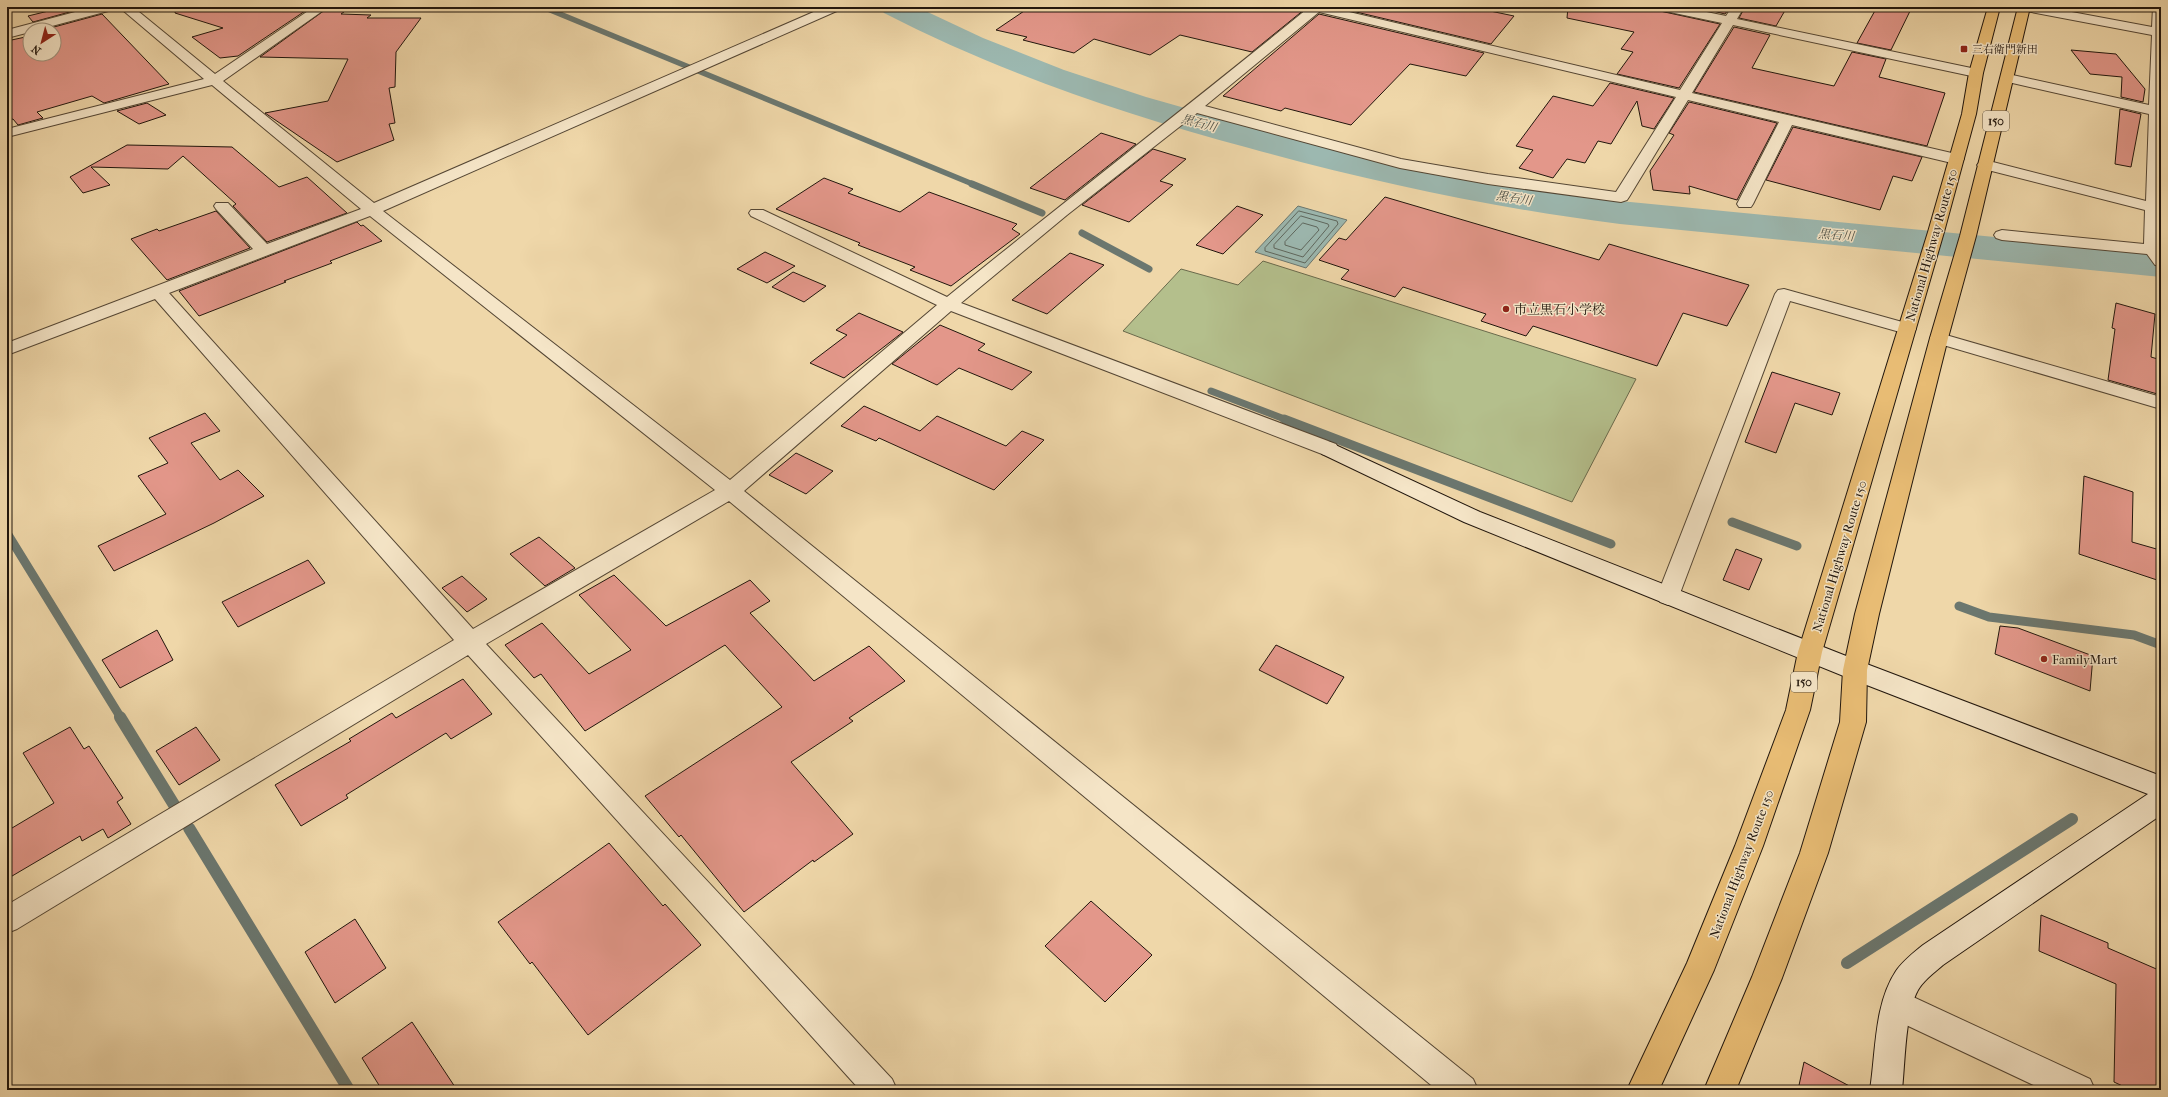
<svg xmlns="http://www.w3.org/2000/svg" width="2168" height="1097" font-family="'IM FELL French Canon','Noto Serif JP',serif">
  <rect width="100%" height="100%" fill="#efd7a9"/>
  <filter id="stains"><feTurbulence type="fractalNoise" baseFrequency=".005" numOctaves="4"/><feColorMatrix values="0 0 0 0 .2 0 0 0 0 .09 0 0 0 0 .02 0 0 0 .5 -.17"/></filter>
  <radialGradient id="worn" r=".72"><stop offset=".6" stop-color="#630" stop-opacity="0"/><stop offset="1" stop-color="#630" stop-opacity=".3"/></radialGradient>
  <!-- green -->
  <polygon fill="#b4bf8c" stroke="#6a6a4c" points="1263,261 1636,379 1572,502 1123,331 1181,269 1238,285"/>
  <!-- water -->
  <polygon fill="#9cb8b0" stroke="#6b776f" points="1298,206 1347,220 1306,268 1255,252"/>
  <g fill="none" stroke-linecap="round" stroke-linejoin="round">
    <!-- shore -->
    <g stroke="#5e675e" stroke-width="1">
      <polygon points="1299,211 1337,221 1338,224 1305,263 1265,251 1265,248"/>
      <polygon points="1301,216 1328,224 1329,226 1303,257 1274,248 1274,245"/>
      <polygon points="1303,223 1317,227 1319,230 1301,250 1285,245 1285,242"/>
    </g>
    <!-- stream-far3 -->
    <polyline stroke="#6b776f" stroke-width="5.5" points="543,7 975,185"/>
    <!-- stream-far2 -->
    <g stroke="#6b776f" stroke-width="7">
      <polyline points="972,184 1042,213"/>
      <polyline points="1082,233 1149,269"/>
      <polyline points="1211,391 1287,420"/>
    </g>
    <!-- stream-far1 -->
    <g stroke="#6b776f" stroke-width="9">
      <polyline points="1284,419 1611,544"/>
      <polyline points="1732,522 1797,546"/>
      <polyline points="7,533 121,718"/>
      <polyline points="1959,606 1989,617 2134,635 2161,645"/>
    </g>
    <!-- stream -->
    <g stroke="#6b776f" stroke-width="12">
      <polyline points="120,717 176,808"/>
      <polyline points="189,828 349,1090"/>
      <polyline points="1847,963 2072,819"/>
    </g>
    <!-- river -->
    <path fill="#9cb8b0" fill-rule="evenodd" d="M879,7h38l66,31 81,32 82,27 152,43 159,37 77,13 86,11 541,52v24l-541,-53c-126,-16 -249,-42 -371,-76 -126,-34 -248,-75 -365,-135z"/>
  </g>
  <!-- building -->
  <g fill="#e3978a" stroke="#21160d">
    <polygon points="65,7 88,7 33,22 28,16"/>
    <polygon points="176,7 311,7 238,56 220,58 192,37 223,28 175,13"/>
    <polygon points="329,7 351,7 341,14 371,15 367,18 421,18 396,52 395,87 389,88 395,123 389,124 394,140 337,162 265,113 328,101 348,59 260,57"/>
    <polygon points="1030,7 1305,7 1305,9 1252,52 1180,35 1150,55 1094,39 1074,53 1023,40 1027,37 996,30"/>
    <polygon points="1335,7 1471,7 1514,16 1491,44"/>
    <polygon points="1568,7 1654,8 1660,11 1720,24 1679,88 1617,74 1633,52 1621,49 1634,32 1567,18"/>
    <polygon points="1697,7 1730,7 1725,14"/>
    <polygon points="1745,7 1787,7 1776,26 1739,18"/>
    <polygon points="1877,7 1912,7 1891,50 1857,43"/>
    <polygon points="102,14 169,84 104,103 92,96 37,112 43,118 18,125 13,119 7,120 7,41 30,36 30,54 54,54 54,30 43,30"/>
    <polygon points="1319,14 1484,53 1466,76 1410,64 1351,125 1285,108 1281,111 1223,96"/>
    <polygon points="1734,27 1770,35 1752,68 1834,86 1852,52 1886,59 1879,77 1945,93 1927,146 1694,92"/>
    <polygon points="2071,50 2116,54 2145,89 2143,102 2121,97 2122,77 2090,74"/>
    <polygon points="1610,83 1674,98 1654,129 1642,126 1637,101 1611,144 1598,141 1585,163 1567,159 1553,178 1519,168 1533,150 1516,146 1553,96 1593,106"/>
    <polygon points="1689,102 1777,123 1737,200 1689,186 1690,194 1653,190 1650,171 1674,135 1669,133"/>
    <polygon points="147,103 166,115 139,124 117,111"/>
    <polygon points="2120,109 2141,114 2131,167 2115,164"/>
    <polygon points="1793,127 1922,157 1912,181 1893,176 1880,210 1766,180"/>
    <polygon points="1101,133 1136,144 1065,200 1030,188"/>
    <polygon points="127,145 232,147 279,187 307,177 347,213 267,242 233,206 236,204 183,156 168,169 91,167 110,185 83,193 70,177"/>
    <polygon points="1153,149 1186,159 1160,181 1173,185 1129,222 1082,205"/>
    <polygon points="824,178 853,189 848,193 900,212 929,192 1017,224 1012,229 1020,234 951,286 910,270 915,267 858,245 860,243 776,209"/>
    <polygon points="1385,197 1599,260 1609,244 1749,285 1727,326 1683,313 1657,366 1533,326 1526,336 1481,321 1486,314 1403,287 1395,297 1341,279 1349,270 1319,260 1339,238 1346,240"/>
    <polygon points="1237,206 1263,215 1223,254 1196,245"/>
    <polygon points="216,211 250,248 167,280 131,239 157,229 159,231"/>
    <polygon points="357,222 361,226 363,225 382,241 330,261 332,263 284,281 286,282 199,316 179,291"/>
    <polygon points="765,252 795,266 767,283 737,269"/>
    <polygon points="1070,253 1104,265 1047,314 1012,300"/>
    <polygon points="793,272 826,286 804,302 772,287"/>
    <polygon points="2116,303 2155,314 2151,357 2161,360 2161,395 2108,380 2115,329 2112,328"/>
    <polygon points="859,313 903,332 844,378 810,363 847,335 836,330"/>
    <polygon points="940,325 985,344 978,350 1032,372 1012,390 959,368 937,385 892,364"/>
    <polygon points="1772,372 1840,393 1832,415 1795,403 1776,453 1745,442"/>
    <polygon points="864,406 920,431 937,416 1006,446 1022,431 1044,440 994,490 879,438 876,441 841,426"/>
    <polygon points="205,413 220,431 191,443 220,480 238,470 264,496 214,523 114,571 98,546 166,514 138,476 168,463 149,438"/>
    <polygon points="796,453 833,471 806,494 769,475"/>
    <polygon points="2084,476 2133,492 2132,542 2160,550 2160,581 2079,554"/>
    <polygon points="539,537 575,568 545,586 510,554"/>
    <polygon points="1736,549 1762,559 1749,590 1723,580"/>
    <polygon points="308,560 325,583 238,627 222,602"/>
    <polygon points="614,575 666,626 750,580 770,601 750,613 814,681 869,646 905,681 849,718 853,721 791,762 853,834 814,862 813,860 744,912 681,835 679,837 645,796 782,707 725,645 585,731 541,674 534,678 505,645 542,623 589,674 631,650 579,595"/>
    <polygon points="462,576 487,599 467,612 442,588"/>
    <polygon points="2000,626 2018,628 2093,656 2090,691 1995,654"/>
    <polygon points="157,630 173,660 120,688 102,660"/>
    <polygon points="1276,645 1344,677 1327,704 1259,670"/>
    <polygon points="463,679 492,714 451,739 446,733 346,795 348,798 301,826 275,785 351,741 349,739 392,713 396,718"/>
    <polygon points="70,727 84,749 89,746 123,798 117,802 131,824 108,838 103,829 82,841 80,836 7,879 7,831 54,803 23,753"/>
    <polygon points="196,727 220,760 179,785 156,751"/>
    <polygon points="609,843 663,906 665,904 701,945 588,1035 532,962 530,964 498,922"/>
    <polygon points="1091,901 1152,955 1105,1002 1045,946"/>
    <polygon points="2041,915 2108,943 2108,948 2161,971 2161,1090 2131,1090 2114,1082 2116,984 2039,951"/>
    <polygon points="355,919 386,968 335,1003 305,952"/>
    <polygon points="412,1022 457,1090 382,1090 362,1058"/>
    <polygon points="1804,1062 1857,1090 1798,1090"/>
  </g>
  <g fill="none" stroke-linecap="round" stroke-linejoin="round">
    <defs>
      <g id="street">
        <polygon points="94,7 114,7 112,10 37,30 30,30 30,32 7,38 7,30"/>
        <path d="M119,7h14l82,67 99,-67h14l-105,74 151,122 451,-196h16l-2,3 -456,201 347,269 207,-175 -186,-89 -2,-3 2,-3h12l184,87c119,-97 241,-191 360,-288l-1,-2h22l352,83 42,-67 -62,-13 -2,-3h24l44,9 6,-9h12l-7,12 239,50 7,4 -7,4 -243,-52 -41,68 264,61 5,2 3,3 -3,3 -5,2 -164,-39 -39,79 -2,3h-12l-2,-3 42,-82 -91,-22 -59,97 -2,3 -6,2 -133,-18 -88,-16 -203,-55 -130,102 -106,88 375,141 3,5 -3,5 -7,2 -7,-2 -371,-143 -207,180 729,588 5,11h-41l-708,-589 -243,143 406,435 5,11h-37l-392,-435 -451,274 -10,4v-28l447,-265 -299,-341 -148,56v-12l246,-94 -37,-40 -2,-3 2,-3h12l39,41 94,-35 -149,-124 -205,52v-8l197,-50zM1319,12l357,85 -60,95 -128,-18 -87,-15 -196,-53zM370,216l345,274 -242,139 -304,-336z"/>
        <polygon points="2020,7 2045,7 2152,27 2153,7 2161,7 2161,266 2155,265 2147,254 2002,240 1996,238 1994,235 1996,232 2002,230 2144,244 2145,210 1980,168 1977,165 1980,162 1985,160 2146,201 2149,114 2008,82 2001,78 2008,74 2149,105 2152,35 2026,11"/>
        <polygon points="1784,289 1913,325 1916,329 1913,333 1907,334 1790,301 1679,596 1676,602 1668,605 1660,602 1657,596 1775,294 1778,290"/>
        <polygon points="1939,333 2161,397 2161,409 1933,342 1930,338 1933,334"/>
        <polygon points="1898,990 2090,1079 2095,1090 2044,1090 1887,1016 1883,1005 1887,994"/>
      </g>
      <path id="secondary" d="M1329,442l151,70 384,151 297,113v39l-218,150c-9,8 -22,17 -27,29 -11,24 -11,69 -14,96h-32c6,-38 4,-86 26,-119 7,-10 17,-18 27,-26l225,-151 -302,-117 -382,-155 -142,-68 -3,-5 3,-5z"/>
      <g id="highway">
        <polygon points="1988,7 2000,7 1983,73 1976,114 1944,232 1822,652 1810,710 1763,846 1714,970 1659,1090 1627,1090 1687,963 1735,846 1786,710 1798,652 1928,232 1962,114 1969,73"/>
        <polygon points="2018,7 2030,7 1976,236 1948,338 1879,614 1867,670 1866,722 1828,853 1782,978 1736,1090 1704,1090 1752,977 1800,853 1840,722 1843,670 1855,614 1930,338 1960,236"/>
      </g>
    </defs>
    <!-- street casing -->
    <use href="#street" stroke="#544634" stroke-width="2"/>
    <!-- secondary casing -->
    <use href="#secondary" stroke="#21160d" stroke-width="2"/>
    <!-- highway casing -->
    <use href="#highway" stroke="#21160d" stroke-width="2"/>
    <!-- street -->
    <use href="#street" fill="#f5e5c7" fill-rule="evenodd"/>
    <!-- secondary -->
    <use href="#secondary" fill="#f5e5c7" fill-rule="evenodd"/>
    <!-- highway -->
    <use href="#highway" fill="#e8bc74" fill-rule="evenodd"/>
  </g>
  <!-- markers -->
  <g fill="#8f2418" stroke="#f5e5c7" stroke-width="1.5">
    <rect x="1960" y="45" width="8" height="8" rx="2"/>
    <circle cx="1506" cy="309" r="4"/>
    <circle cx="2044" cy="659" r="4"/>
  </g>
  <g text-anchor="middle" stroke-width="3" stroke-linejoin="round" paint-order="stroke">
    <!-- far-poi labels -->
    <g font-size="11" fill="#21160d" stroke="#f5e5c7" text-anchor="start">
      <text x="1972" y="53">三右衛門新田</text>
    </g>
    <!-- shield labels -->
    <g fill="#f5e5c7" stroke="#615445" stroke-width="1">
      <rect x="1983" y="111" width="26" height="20" rx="3"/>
      <rect x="1791" y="672" width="26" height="20" rx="3"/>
    </g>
    <g font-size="12" font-weight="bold" fill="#21160d">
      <text x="1996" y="125">150</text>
      <text x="1804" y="686">150</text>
    </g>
    <!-- far-water labels -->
    <g font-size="12" font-style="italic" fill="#4c4f46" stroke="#f5e5c7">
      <text transform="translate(1199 123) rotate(15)" y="4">黒石川</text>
      <text transform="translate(1514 198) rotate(9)" y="4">黒石川</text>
      <text transform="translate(1836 235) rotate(5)" y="4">黒石川</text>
    </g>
    <!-- street labels -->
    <g font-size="13" fill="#21160d" stroke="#f5e5c7">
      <text transform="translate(1931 245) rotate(-74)" y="5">National Highway Route 150</text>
      <text transform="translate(1839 556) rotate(-73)" y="5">National Highway Route 150</text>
      <text transform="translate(1741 864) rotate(-69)" y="5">National Highway Route 150</text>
    </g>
    <!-- poi labels -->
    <g font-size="13" fill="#21160d" stroke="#f5e5c7" text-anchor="start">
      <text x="1514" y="314">市立黒石小学校</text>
      <text x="2052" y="664">FamilyMart</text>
    </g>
  </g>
  <!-- margin -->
  <rect width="2168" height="1097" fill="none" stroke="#efd7a9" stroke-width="24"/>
  <rect x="8" y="8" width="2152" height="1081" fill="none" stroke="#21160d" stroke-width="2"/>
  <rect x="12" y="12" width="2144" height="1073" fill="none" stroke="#21160d"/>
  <!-- north arrow -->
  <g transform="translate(42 42) rotate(216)"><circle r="19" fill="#f5e5c7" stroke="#a0927d"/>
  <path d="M0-3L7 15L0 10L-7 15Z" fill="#8f2418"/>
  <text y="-6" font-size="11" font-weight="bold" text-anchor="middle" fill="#21160d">N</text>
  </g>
  <rect width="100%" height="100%" filter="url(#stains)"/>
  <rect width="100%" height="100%" fill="url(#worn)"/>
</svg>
